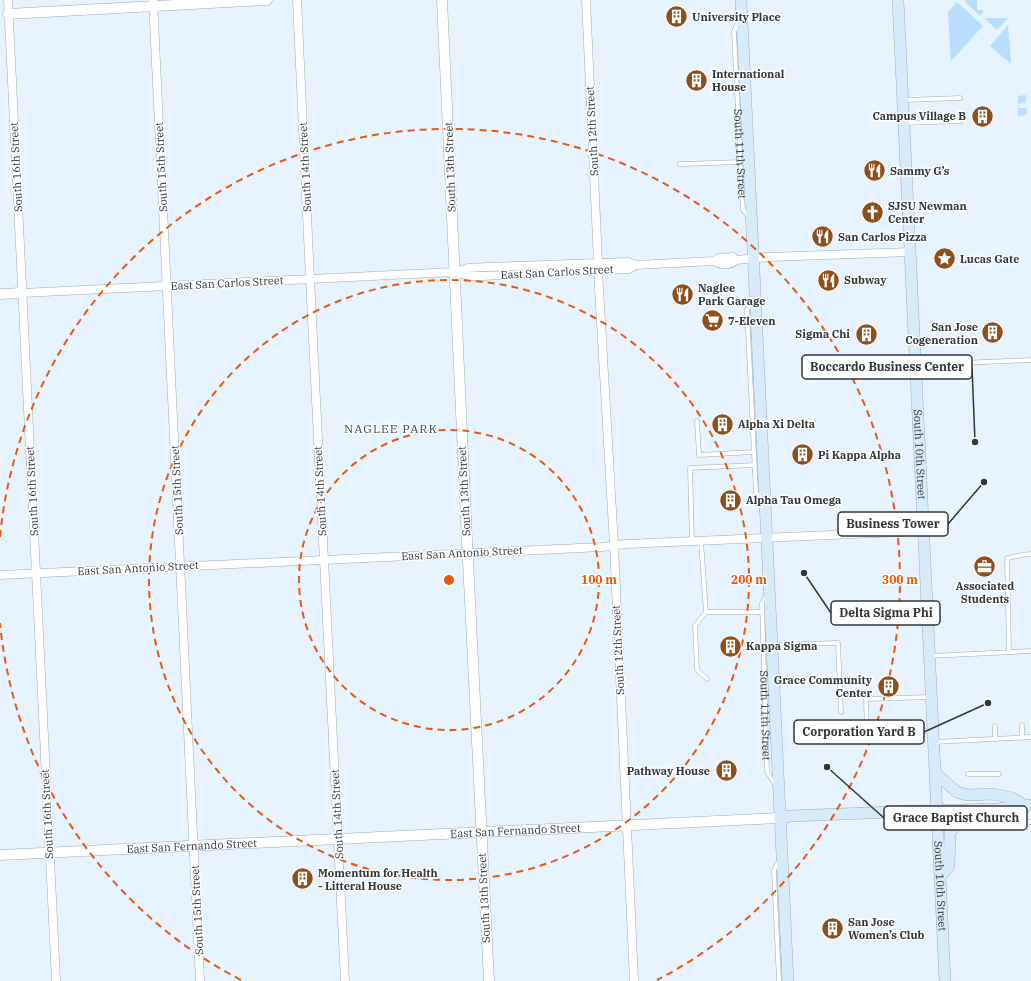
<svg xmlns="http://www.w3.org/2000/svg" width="1031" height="981" font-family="'IBM Plex Serif',serif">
  <rect width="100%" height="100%" fill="#e7f4ff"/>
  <!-- green -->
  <g fill="#b7defe">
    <polygon points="964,0 977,0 977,10 983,10 983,12 980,16 967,4 967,3"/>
    <polygon points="957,2 983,26 951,61 948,12"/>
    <polygon points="984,18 1008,18 997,30"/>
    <polygon points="1008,25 1011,63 1010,63 990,46"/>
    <polygon points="1026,95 1026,103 1018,104 1018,96"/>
    <polygon points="1018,108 1026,108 1027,115 1018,116"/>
  </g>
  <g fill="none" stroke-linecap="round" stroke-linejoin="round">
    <defs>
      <g id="service">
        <path id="s1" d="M739,19l-5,13 9,178 6,7"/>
        <polyline points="905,100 960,98"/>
        <polyline points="904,123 961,121"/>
        <polyline points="680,164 741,162"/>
        <polyline points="753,301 747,310 756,493 763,499"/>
        <polyline points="916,365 1031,360"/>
        <polyline points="697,421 699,455 754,452"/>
        <polyline points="692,541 690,468 755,465"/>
        <polyline points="701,541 706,612 695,626 697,670 707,679"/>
        <path id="s2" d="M767,595l-5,8 5,169 9,14"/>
        <polyline points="706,612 762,612"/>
        <polyline points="773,645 838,643 841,712"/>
        <path d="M1009,652l-2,-94c9,-1 15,-4 24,-4"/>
        <polyline points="930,656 1031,651"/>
        <polyline points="930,697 866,699 867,733 933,731"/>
        <polyline points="1022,725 1022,738"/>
        <polyline points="995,726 995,739"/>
        <polyline points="934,742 1031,737"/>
        <polyline points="968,774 999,774"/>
        <polyline points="957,823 981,824 1031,822"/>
        <polyline points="779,861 774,870 779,981"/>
      </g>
      <g id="minor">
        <polyline points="8,0 56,981"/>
        <polyline points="153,0 200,981"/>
        <polyline points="297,0 310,279 345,981"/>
        <polyline points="586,0 598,262"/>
        <path d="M714,261c7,4 16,5 22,-1l33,-3 141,-5"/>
        <polyline points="598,271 614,545 634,981"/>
        <polyline points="455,272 468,276 482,276 629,269 636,265"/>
        <polyline points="22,293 454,272 468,268 487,267 628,262 636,265 714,261 719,258 733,257 736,260"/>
        <polyline points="0,575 602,547 626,544 923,531"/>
      </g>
      <g id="tertiary">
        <polyline points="442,0 467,541 489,981"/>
        <polyline points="8,14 267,0"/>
        <polyline points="0,294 22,293"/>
        <path id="s3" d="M0,855l780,-37"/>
      </g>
      <g id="secondary">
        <polyline points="741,0 788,981"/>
        <path id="s4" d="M898,0l47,981"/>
        <polyline points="935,773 957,792 967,795 993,794 1012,798 1026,806"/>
        <polyline points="924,811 997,809 1031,805"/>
        <polyline points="937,811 957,823 950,833 949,866 940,877"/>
        <polyline points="780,818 790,816 918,811"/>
      </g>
    </defs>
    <!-- service casing -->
    <use href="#service" stroke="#9da9b3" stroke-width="5"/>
    <!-- minor casing -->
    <use href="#minor" stroke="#9da9b3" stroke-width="9"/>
    <!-- tertiary casing -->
    <use href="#tertiary" stroke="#9da9b3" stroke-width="11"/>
    <!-- secondary casing -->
    <use href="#secondary" stroke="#9da9b3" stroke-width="12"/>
    <!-- service -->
    <use href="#service" stroke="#fff" stroke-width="4"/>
    <!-- minor -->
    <use href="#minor" stroke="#fff" stroke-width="8"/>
    <!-- tertiary -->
    <use href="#tertiary" stroke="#fff" stroke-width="10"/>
    <!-- secondary -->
    <use href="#secondary" stroke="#d7ebfb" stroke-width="11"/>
  </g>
  <!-- distance rings -->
  <g fill="none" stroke="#e8590c" stroke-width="2" stroke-dasharray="7 5">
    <circle cx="449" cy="580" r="150"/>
    <circle cx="449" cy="580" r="300"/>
    <path d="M241 980A451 451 0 0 1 0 623M0 537A451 451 0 1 1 657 980"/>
  </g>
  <!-- icons -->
  <defs>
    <symbol id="building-disc" viewBox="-11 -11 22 22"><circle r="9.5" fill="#904e1b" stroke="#fff"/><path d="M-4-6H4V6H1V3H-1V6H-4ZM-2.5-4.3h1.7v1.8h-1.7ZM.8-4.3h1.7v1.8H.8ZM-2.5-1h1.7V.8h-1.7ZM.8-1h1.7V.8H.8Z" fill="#fff"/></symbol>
    <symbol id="restaurant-disc" viewBox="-11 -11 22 22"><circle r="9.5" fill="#904e1b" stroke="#fff"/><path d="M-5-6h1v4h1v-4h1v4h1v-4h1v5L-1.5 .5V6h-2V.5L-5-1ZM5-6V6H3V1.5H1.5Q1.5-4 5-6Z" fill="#fff"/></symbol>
    <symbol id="church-disc" viewBox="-11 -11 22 22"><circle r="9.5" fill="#904e1b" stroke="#fff"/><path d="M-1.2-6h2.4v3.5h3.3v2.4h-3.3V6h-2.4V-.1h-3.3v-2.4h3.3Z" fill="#fff"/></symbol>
    <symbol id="sight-disc" viewBox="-11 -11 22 22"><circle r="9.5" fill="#904e1b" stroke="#fff"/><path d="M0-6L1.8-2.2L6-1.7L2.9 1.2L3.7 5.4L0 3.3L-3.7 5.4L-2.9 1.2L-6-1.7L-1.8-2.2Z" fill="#fff"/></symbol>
    <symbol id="supermarket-disc" viewBox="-11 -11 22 22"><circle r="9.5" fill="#904e1b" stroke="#fff"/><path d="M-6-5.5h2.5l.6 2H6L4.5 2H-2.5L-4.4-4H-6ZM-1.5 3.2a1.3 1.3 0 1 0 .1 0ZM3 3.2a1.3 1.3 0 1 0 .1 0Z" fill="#fff"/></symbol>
    <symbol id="office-disc" viewBox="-11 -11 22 22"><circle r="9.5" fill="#904e1b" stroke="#fff"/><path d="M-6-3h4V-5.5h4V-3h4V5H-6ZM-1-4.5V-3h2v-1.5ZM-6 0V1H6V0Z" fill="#fff"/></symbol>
  </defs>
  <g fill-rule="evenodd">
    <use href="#building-disc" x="664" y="4" width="25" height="25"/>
    <use href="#building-disc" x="684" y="68" width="25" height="25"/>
    <use href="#building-disc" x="970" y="104" width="25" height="25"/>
    <use href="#restaurant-disc" x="862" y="158" width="25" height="25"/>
    <use href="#church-disc" x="860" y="200" width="25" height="25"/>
    <use href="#restaurant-disc" x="810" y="224" width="25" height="25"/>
    <use href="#sight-disc" x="932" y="246" width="25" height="25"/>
    <use href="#restaurant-disc" x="816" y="268" width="25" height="25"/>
    <use href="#restaurant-disc" x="670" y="282" width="25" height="25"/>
    <use href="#supermarket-disc" x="700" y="308" width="25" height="25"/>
    <use href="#building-disc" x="980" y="320" width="25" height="25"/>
    <use href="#building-disc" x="854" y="322" width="25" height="25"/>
    <use href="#building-disc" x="710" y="412" width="25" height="25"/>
    <use href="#building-disc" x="790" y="442" width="25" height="25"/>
    <use href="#building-disc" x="718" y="488" width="25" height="25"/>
    <use href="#office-disc" x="972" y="554" width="25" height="25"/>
    <use href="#building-disc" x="718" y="634" width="25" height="25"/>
    <use href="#building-disc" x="876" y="674" width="25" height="25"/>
    <use href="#building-disc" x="714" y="758" width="25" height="25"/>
    <use href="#building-disc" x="290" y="866" width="25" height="25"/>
    <use href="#building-disc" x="820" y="916" width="25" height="25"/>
  </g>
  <g text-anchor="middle" stroke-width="3" stroke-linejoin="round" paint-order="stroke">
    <!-- poi labels -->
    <g font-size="11" font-weight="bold" fill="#31363a" stroke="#fff" text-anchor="start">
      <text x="692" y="21">University Place</text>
      <text x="712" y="78">International<tspan x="712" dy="13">House</tspan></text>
      <text x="966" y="120" text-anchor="end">Campus Village B</text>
      <text x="890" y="175">Sammy G’s</text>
      <text x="888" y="210">SJSU Newman<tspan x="888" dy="13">Center</tspan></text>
      <text x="838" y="241">San Carlos Pizza</text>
      <text x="960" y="263">Lucas Gate</text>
      <text x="844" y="284">Subway</text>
      <text x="698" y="292">Naglee<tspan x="698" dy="13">Park Garage</tspan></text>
      <text x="728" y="325">7-Eleven</text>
      <text x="978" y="331" text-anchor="end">San Jose<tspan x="978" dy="13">Cogeneration</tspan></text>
      <text x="850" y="338" text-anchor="end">Sigma Chi</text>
      <text x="738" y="428">Alpha Xi Delta</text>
      <text x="818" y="459">Pi Kappa Alpha</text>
      <text x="746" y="504">Alpha Tau Omega</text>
      <text x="985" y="590" text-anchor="middle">Associated<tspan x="985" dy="13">Students</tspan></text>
      <text x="746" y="650">Kappa Sigma</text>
      <text x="872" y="684" text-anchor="end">Grace Community<tspan x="872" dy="13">Center</tspan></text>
      <text x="710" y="775" text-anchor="end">Pathway House</text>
      <text x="318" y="877">Momentum for Health<tspan x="318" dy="13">- Litteral House</tspan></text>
      <text x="848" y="926">San Jose<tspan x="848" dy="13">Women’s Club</tspan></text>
    </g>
    <!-- street labels -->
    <g font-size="11" fill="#31363a" stroke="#fff">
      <text transform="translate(592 131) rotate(-93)" y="4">South 12th Street</text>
      <text dy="4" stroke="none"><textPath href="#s1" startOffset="136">South 11th Street</textPath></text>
      <text transform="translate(16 167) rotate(-93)" y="4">South 16th Street</text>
      <text transform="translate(161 167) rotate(-93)" y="4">South 15th Street</text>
      <text transform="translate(305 167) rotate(-93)" y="4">South 14th Street</text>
      <text transform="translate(450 167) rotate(-92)" y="4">South 13th Street</text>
      <text transform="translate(557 272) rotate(-3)" y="4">East San Carlos Street</text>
      <text transform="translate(227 283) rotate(-3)" y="4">East San Carlos Street</text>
      <text dy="4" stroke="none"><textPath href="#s4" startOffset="455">South 10th Street</textPath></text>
      <text transform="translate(177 490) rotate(-93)" y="4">South 15th Street</text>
      <text transform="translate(32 491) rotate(-93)" y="4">South 16th Street</text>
      <text transform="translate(320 491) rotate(-93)" y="4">South 14th Street</text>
      <text transform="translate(464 491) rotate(-93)" y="4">South 13th Street</text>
      <text transform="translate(462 553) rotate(-3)" y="4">East San Antonio Street</text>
      <text transform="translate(138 568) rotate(-3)" y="4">East San Antonio Street</text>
      <text transform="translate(618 650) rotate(-93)" y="4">South 12th Street</text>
      <text dy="4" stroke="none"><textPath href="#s2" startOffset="122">South 11th Street</textPath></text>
      <text transform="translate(47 814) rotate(-93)" y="4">South 16th Street</text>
      <text transform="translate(337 814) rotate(-93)" y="4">South 14th Street</text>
      <text dy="4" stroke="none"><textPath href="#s3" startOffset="516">East San Fernando Street</textPath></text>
      <text dy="4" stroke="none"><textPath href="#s3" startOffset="192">East San Fernando Street</textPath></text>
      <text dy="4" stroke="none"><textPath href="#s4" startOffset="887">South 10th Street</textPath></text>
      <text transform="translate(484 898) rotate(-93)" y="4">South 13th Street</text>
      <text transform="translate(197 910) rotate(-93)" y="4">South 15th Street</text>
    </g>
    <!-- neighbourhood labels -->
    <g font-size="12" letter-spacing="1" fill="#424d56" stroke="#fff">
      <text x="391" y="433">NAGLEE PARK</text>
    </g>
  </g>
  <circle cx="449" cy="580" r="6" fill="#e8590c" stroke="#fff" stroke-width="2"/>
  <g font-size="12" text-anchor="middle" font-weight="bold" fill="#e8590c" stroke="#fff" stroke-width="3" stroke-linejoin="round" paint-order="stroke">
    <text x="599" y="584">100 m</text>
    <text x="749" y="584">200 m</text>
    <text x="900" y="584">300 m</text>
  </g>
  <!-- callouts -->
  <path fill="none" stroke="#31363a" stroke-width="1.5" d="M975 442L972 367M984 482L948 524M804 573L831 613M988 703L924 732M827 767L884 818"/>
  <g fill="#31363a" stroke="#fff" stroke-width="1.5">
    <circle cx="975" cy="442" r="4"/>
    <circle cx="984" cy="482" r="4"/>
    <circle cx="804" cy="573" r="4"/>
    <circle cx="988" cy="703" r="4"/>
    <circle cx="827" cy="767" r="4"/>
  </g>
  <g fill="#fff" stroke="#31363a" stroke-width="1.5">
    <rect x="802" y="355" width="170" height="24" rx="4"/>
    <rect x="838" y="512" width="110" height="24" rx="4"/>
    <rect x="831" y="601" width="109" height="24" rx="4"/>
    <rect x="794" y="720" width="130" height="24" rx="4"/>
    <rect x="884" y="806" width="143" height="24" rx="4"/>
  </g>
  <g font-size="12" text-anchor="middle" font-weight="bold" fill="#31363a">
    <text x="887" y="371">Boccardo Business Center</text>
    <text x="893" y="528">Business Tower</text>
    <text x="886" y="617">Delta Sigma Phi</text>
    <text x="859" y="736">Corporation Yard B</text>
    <text x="956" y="822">Grace Baptist Church</text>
  </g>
</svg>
